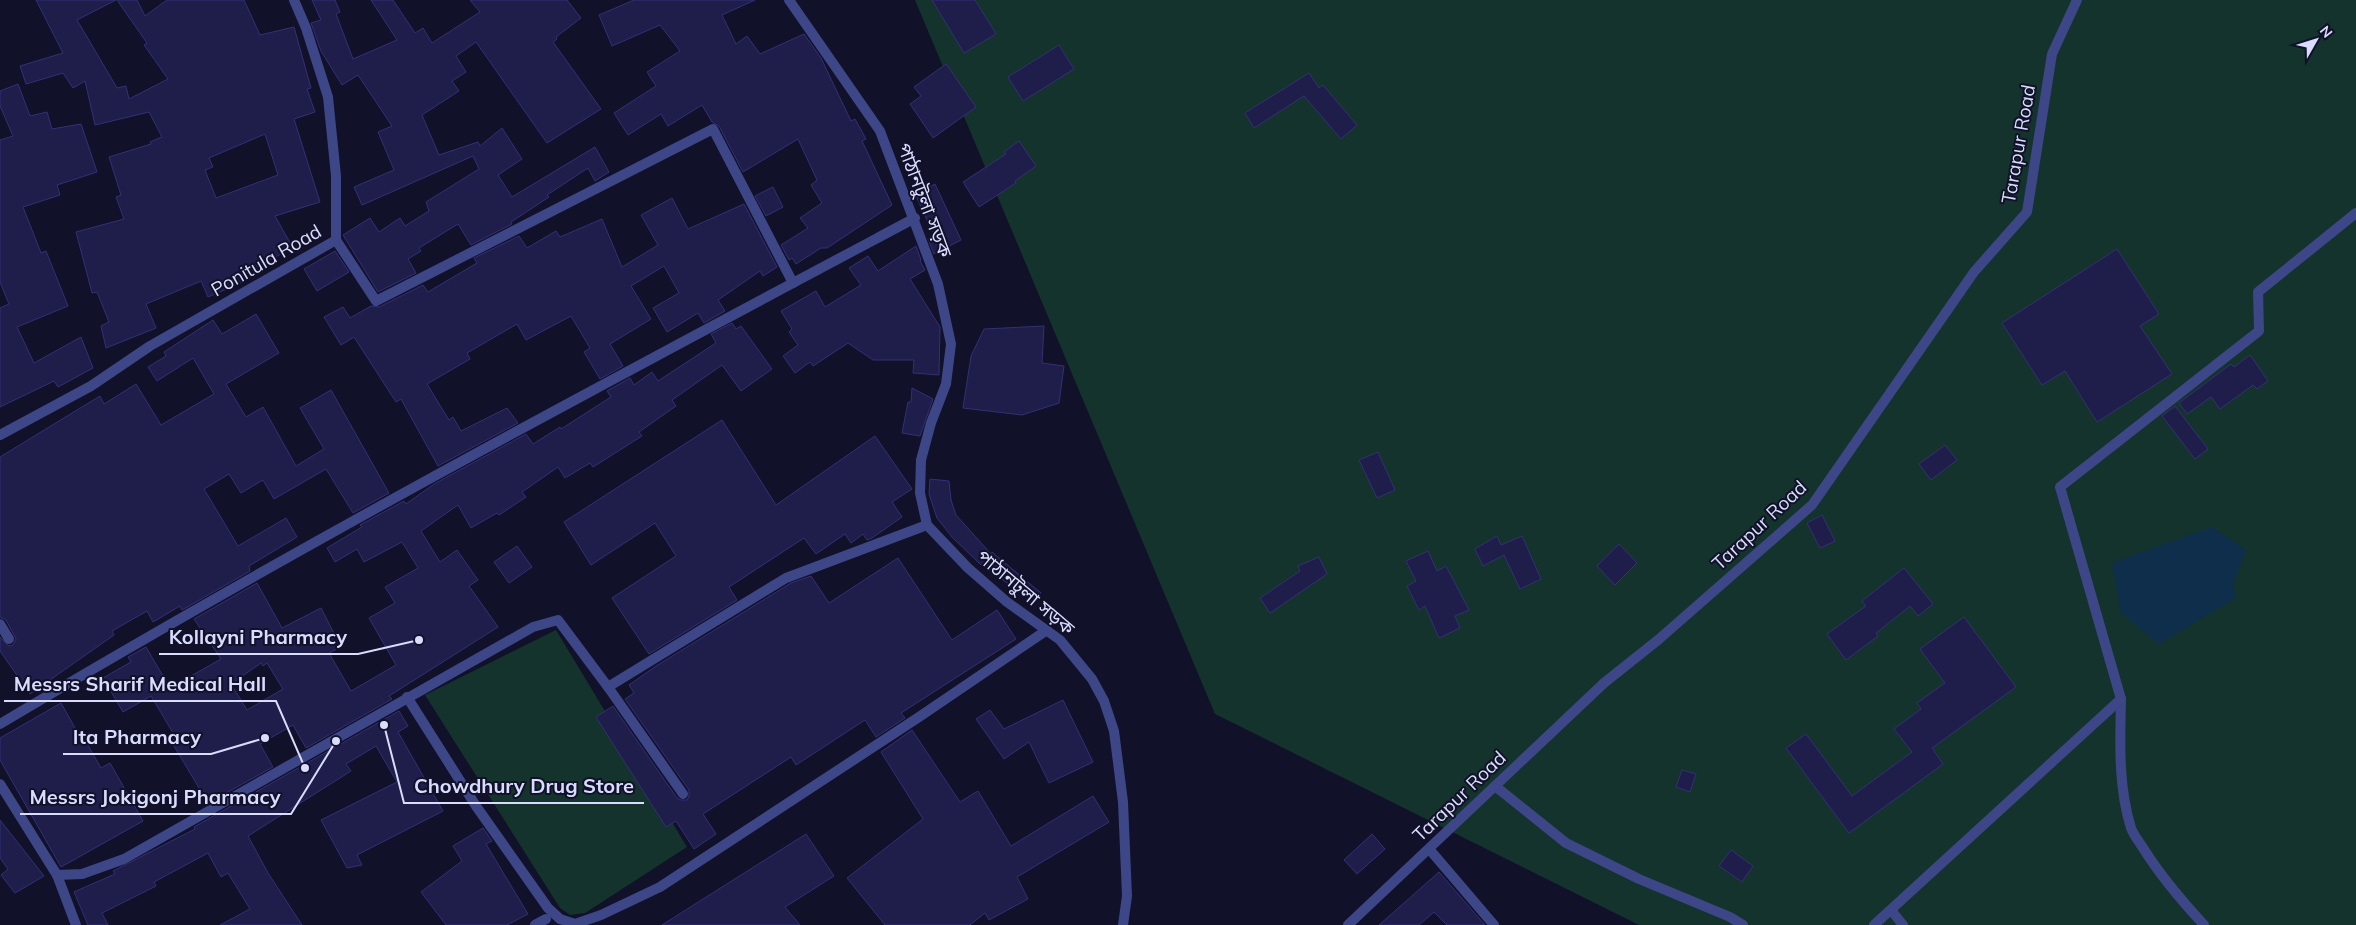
<svg xmlns="http://www.w3.org/2000/svg" width="2356" height="925" font-family="Mulish,'Noto Sans Bengali',sans-serif">
  <rect width="100%" height="100%" fill="#111129"/>
  <!-- green -->
  <g fill="#14332d">
    <polygon points="915,0 2356,0 2356,925 1639,925 1215,714"/>
    <polygon points="556,630 687,847 585,913 570,915 560,908 425,695"/>
  </g>
  <!-- water -->
  <polygon fill="#0e2e4c" points="2212,527 2246,550 2233,584 2236,598 2159,644 2121,613 2112,563"/>
  <!-- building -->
  <g fill="#1f1d4a" stroke="#333076" fill-rule="evenodd">
    <path d="M36,0h80l-39,20 40,68 9,-2 3,13 39,-20 -24,-34 3,-2 -30,-43h20l8,16 22,-16h77l16,35 34,-8 17,61 -4,1 8,23 -21,7 26,83 -45,14 18,32 -51,26 3,7 -37,16 -7,-16 -55,23 10,24 -50,20 -5,-22 8,-4 -12,-30 -5,1 -16,-61 48,-13 -8,-22 5,-2 -12,-38 42,-13 -1,-2 12,-5 -13,-25 -54,13 -10,-44 -12,7 -10,-15 -37,11 -6,-18 43,-13zM265,134l13,41 -62,23 -11,-28 8,-3 -4,-9z"/>
    <polygon points="312,0 335,0 340,12 336,14 353,59 397,40 371,0 393,0 415,33 423,28 432,43 480,12 470,0 567,0 581,18 556,37 557,39 553,42 601,109 547,143 476,42 456,56 466,72 452,81 459,91 422,115 439,155 478,142 480,146 502,128 522,159 498,175 512,197 595,147 609,172 595,181 588,168 547,195 549,197 511,222 512,224 471,245 458,224 419,248 421,251 408,259 416,273 378,292 343,235 370,218 379,232 400,218 405,226 429,211 426,202 479,169 473,156 362,205 354,187 394,170 378,132 392,126 358,75 342,85 321,51 311,23 321,20"/>
    <polygon points="634,0 755,0 722,15 736,44 747,36 760,54 804,34 821,58 851,121 855,119 866,139 862,141 892,205 827,248 821,248 796,264 792,258 789,260 781,245 808,228 800,218 822,203 811,185 817,180 798,139 743,172 719,126 712,122 702,105 668,126 661,114 628,135 614,113 656,86 647,72 680,51 660,25 612,46 599,15"/>
    <polygon points="932,0 975,0 996,34 964,53"/>
    <polygon points="1059,45 1074,69 1023,101 1008,77"/>
    <polygon points="946,64 976,107 933,138 910,104 921,96 914,87"/>
    <polygon points="1309,73 1319,88 1323,85 1357,125 1341,139 1304,96 1254,128 1245,113"/>
    <polygon points="18,84 30,116 47,112 52,129 81,124 97,172 57,185 60,195 23,207 41,253 46,251 68,306 17,327 34,363 81,337 93,368 58,387 54,381 0,407 0,308 9,304 0,282 0,140 13,136 0,106 0,91"/>
    <polygon points="1019,141 1036,166 1015,181 1016,183 979,207 963,182 1006,154 1004,152"/>
    <polygon points="935,184 961,240 934,254 928,239 934,235 915,194"/>
    <polygon points="773,187 783,207 766,216 755,196"/>
    <polygon points="672,198 688,229 744,204 777,267 763,276 760,271 718,300 725,311 704,323 698,313 667,332 653,308 679,293 664,266 631,286 651,319 610,344 623,366 600,379 584,352 590,348 571,316 526,340 517,324 467,353 470,359 427,384 449,420 453,417 461,431 507,408 518,423 438,466 401,399 396,402 354,337 341,345 324,317 343,307 350,318 371,306 379,307 423,285 428,292 477,263 474,258 519,236 527,248 556,231 560,237 602,219 622,267 658,245 641,215"/>
    <polygon points="916,246 921,260 920,261 925,270 910,279 940,327 939,375 913,373 914,360 873,360 848,343 813,366 810,362 795,373 783,356 798,345 789,332 792,329 781,311 816,291 825,307 861,285 849,268 868,256 878,271"/>
    <polygon points="2117,249 2159,314 2140,326 2172,374 2097,422 2065,371 2042,385 2002,323"/>
    <polygon points="335,251 349,272 317,291 304,269"/>
    <polygon points="256,314 279,353 226,384 246,417 263,407 296,466 324,449 300,408 331,390 389,493 353,513 326,469 274,499 263,480 241,493 229,474 204,489 238,546 286,518 297,537 249,566 250,571 182,610 180,606 153,622 147,611 112,631 114,635 30,694 0,651 0,637 9,646 13,645 16,639 6,620 0,617 0,457 100,396 104,404 136,384 161,425 214,394 193,358 157,381 148,367 166,356 164,352 213,320 222,334"/>
    <path d="M732,323l4,6 5,-3 31,43 -31,22 -19,-26 -50,35 4,6 -37,26 3,4 -49,31 -3,-4 -25,15 -7,-11 -36,25 4,5 -27,18 -2,-2 -26,15 -13,-23 -37,26 19,31 17,-12 21,30 -9,6 29,41 -109,69 3,3 -86,49 -13,-23 -33,19 13,23 -65,36 -37,-62 5,-3 -25,-42 -28,16 -20,-34 28,-16 -3,-5 18,-10 24,41 51,-29 -27,-40 63,-36 25,45 39,-20 20,39 -12,6 22,38 45,-26 -27,-47 26,-15 -10,-16 33,-19 -16,-26 -38,20 -7,-13 -22,13 -8,-14 35,-21 -2,-2 44,-24 2,3 28,-20 92,-50 7,10 27,-17 1,2 50,-32 -4,-6 23,-13 4,7 18,-13 6,9 58,-38 -5,-9zM261,663l2,3 4,-3 16,26 -36,21 -16,-26z"/>
    <polygon points="1044,326 1042,363 1064,366 1059,403 1022,415 963,408 971,356 984,329"/>
    <polygon points="2250,355 2268,381 2257,389 2253,385 2220,409 2211,397 2187,414 2179,403 2231,364 2234,367"/>
    <polygon points="912,388 933,399 920,436 902,433 908,402 911,402"/>
    <polygon points="2175,406 2208,449 2195,459 2162,416"/>
    <polygon points="722,420 776,505 875,436 912,489 892,502 902,517 872,538 867,540 863,534 851,543 845,534 816,554 804,538 729,587 737,600 649,654 612,598 676,556 655,523 591,565 564,522"/>
    <polygon points="1945,445 1957,460 1931,480 1919,464"/>
    <polygon points="1378,452 1395,490 1377,498 1359,460"/>
    <polygon points="930,479 949,481 951,500 956,515 991,554 992,552 1041,593 1034,602 980,564 952,537 937,518 929,494"/>
    <polygon points="1822,515 1835,541 1820,548 1807,523"/>
    <polygon points="1497,536 1501,545 1522,536 1541,579 1520,589 1504,555 1483,566 1475,549"/>
    <polygon points="1619,544 1637,563 1615,585 1597,566"/>
    <polygon points="517,546 532,567 509,583 494,562"/>
    <polygon points="1428,551 1437,571 1446,566 1469,610 1455,616 1460,628 1439,638 1425,606 1419,610 1407,586 1416,581 1406,561"/>
    <polygon points="1319,557 1327,574 1270,613 1260,598 1300,571 1298,566"/>
    <polygon points="898,558 952,640 997,610 1016,639 901,713 905,718 876,737 865,720 796,765 791,757 703,814 716,834 694,849 676,821 666,827 596,717 613,706 677,798 681,800 687,800 689,796 689,790 625,699 634,693 629,685 656,666 791,583 811,576 829,603"/>
    <polygon points="1904,568 1933,604 1918,616 1910,606 1876,633 1878,636 1846,660 1827,634 1866,606 1862,601"/>
    <polygon points="1964,617 2016,687 1932,748 1943,764 1849,833 1786,748 1806,734 1852,796 1912,752 1894,729 1921,709 1917,703 1945,683 1920,649"/>
    <polygon points="1063,700 1093,762 1049,783 1029,742 1004,759 976,719 990,710 1004,729"/>
    <polygon points="61,703 83,742 85,740 101,768 110,763 143,821 61,867 0,760 0,738"/>
    <polygon points="399,711 408,726 398,732 443,811 357,855 362,865 347,868 321,820 397,782 376,746 346,764 351,771 248,836 268,873 302,925 220,925 250,909 228,873 221,877 208,853 154,882 156,886 102,913 108,925 88,925 74,892 115,874 113,871 195,829 194,827"/>
    <polygon points="912,730 960,802 978,791 1011,846 1093,796 1109,822 1017,877 1028,899 989,920 985,913 970,925 885,925 847,878 923,819 881,752"/>
    <polygon points="1682,770 1696,774 1690,792 1676,787"/>
    <polygon points="0,820 44,876 15,893 1,875 8,869 0,858"/>
    <polygon points="483,828 492,841 486,844 528,914 507,925 446,925 421,892 462,861 453,846"/>
    <polygon points="806,834 834,876 785,907 800,925 662,925"/>
    <polygon points="1372,834 1385,849 1357,874 1344,860"/>
    <polygon points="1731,850 1753,866 1742,882 1719,866"/>
    <polygon points="1439,872 1485,925 1447,925 1434,912 1419,925 1379,925"/>
  </g>
  <g fill="none" stroke-linecap="round" stroke-linejoin="round">
    <!-- street -->
    <g stroke="#3d4687" stroke-width="10">
      <polyline points="294,0 306,28 328,97 336,176 336,240"/>
      <polyline points="789,0 880,131 938,284 951,344 946,384 931,423 921,460 920,493 927,525 968,568 1007,602 1060,640 1092,679 1104,701 1114,731 1123,802 1127,896 1123,925"/>
      <polyline points="336,240 376,301 713,129 793,283"/>
      <polyline points="0,435 91,386 150,346 336,240"/>
      <polyline points="0,624 9,639"/>
      <polyline points="608,687 683,794"/>
      <polyline points="407,697 476,806 548,908 560,919 575,924 601,915 660,887 919,717 1047,630"/>
      <path d="M2121,699c-1,43 -3,87 10,129 3,8 9,15 14,23 17,27 37,50 59,74"/>
      <path d="M0,724c299,-179 607,-342 915,-506"/>
      <polyline points="0,784 57,875 82,874 124,859 533,627 558,620 608,687 786,578 927,525"/>
      <polyline points="1495,786 1566,843 1639,879 1730,917 1743,925"/>
      <polyline points="1430,850 1494,925"/>
      <polyline points="57,875 76,925"/>
      <polyline points="1891,910 1903,925"/>
      <polyline points="535,925 546,919"/>
      <polyline points="1348,925 1604,683 1658,640 1812,505 1974,272 2027,212 2052,54 2077,0"/>
      <polyline points="1874,925 2121,699 2060,487 2259,331 2258,292 2356,213"/>
    </g>
  </g>
  <g text-anchor="middle" stroke-width="4" stroke-linejoin="round" paint-order="stroke">
    <!-- street labels -->
    <g font-size="19" fill="#dadcfe" stroke="#111129">
      <text transform="translate(2018 144) rotate(-80)" y="7">Tarapur Road</text>
      <text transform="translate(925 200) rotate(69)" y="7">পাঠানটুলা সড়ক</text>
      <text transform="translate(266 260) rotate(-30)" y="7">Ponitula Road</text>
      <text transform="translate(1759 525) rotate(-43)" y="7">Tarapur Road</text>
      <text transform="translate(1026 592) rotate(40)" y="7">পাঠানটুলা সড়ক</text>
      <text transform="translate(1459 796) rotate(-44)" y="7">Tarapur Road</text>
    </g>
  </g>
  <!-- callouts -->
  <path fill="none" stroke="#dadcfe" stroke-width="2" d="M419 640L358 654H159M305 768L276 701H4M265 738L211 754H63M384 725L404 803H644M336 741L291 814H20"/>
  <g fill="#dadcfe" stroke="#111129" stroke-width="2">
    <circle cx="419" cy="640" r="5"/>
    <circle cx="305" cy="768" r="5"/>
    <circle cx="265" cy="738" r="5"/>
    <circle cx="384" cy="725" r="5"/>
    <circle cx="336" cy="741" r="5"/>
  </g>
  <g font-size="20" text-anchor="middle" font-weight="bold" fill="#dadcfe" stroke="#111129" stroke-width="4" stroke-linejoin="round" paint-order="stroke">
    <text x="258" y="644">Kollayni Pharmacy</text>
    <text x="140" y="691">Messrs Sharif Medical Hall</text>
    <text x="137" y="744">Ita Pharmacy</text>
    <text x="524" y="793">Chowdhury Drug Store</text>
    <text x="155" y="804">Messrs Jokigonj Pharmacy</text>
  </g>
  <!-- north arrow -->
  <g transform="translate(2316 40) rotate(51)" stroke="#111129" stroke-width="4" paint-order="stroke">
  <path d="M0-4L9 19L0 12L-9 19Z" fill="#dadcfe"/>
  <text y="-8" font-size="14" font-weight="bold" text-anchor="middle" fill="#dadcfe">N</text>
  </g>
</svg>
